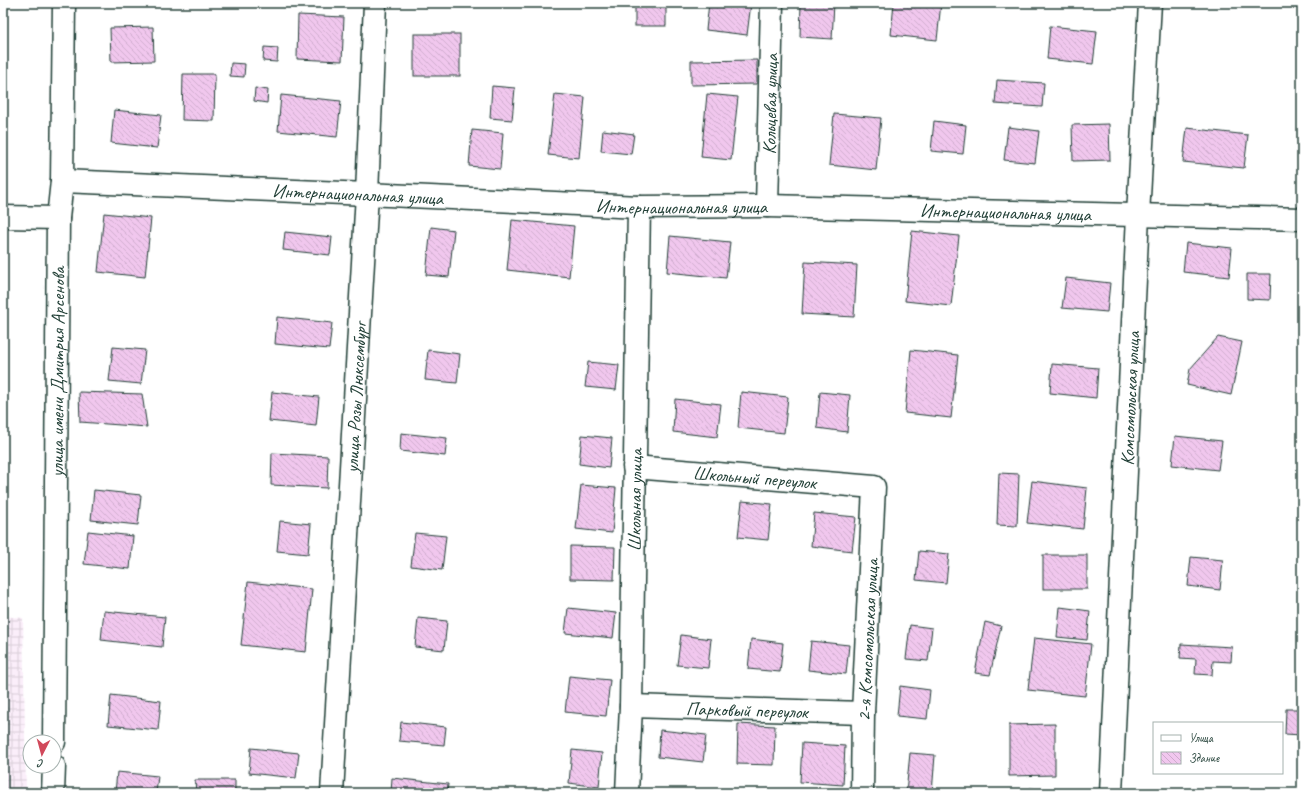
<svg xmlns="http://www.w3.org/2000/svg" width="1305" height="796" font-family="Caveat,sans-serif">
  <defs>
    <pattern id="industrial-grid" width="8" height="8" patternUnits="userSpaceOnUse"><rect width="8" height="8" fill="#fbeefa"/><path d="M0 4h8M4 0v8" fill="none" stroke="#d7cdd7"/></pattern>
    <pattern id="building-back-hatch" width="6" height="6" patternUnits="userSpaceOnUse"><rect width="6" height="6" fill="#f1c7ee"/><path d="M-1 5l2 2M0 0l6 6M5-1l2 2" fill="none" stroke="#ceaccd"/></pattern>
  </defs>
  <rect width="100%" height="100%" fill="#fff"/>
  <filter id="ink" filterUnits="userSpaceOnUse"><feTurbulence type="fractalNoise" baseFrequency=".025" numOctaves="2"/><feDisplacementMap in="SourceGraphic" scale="8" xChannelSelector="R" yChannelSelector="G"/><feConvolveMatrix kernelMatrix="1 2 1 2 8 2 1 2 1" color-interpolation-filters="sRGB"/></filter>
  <g filter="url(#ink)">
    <!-- industrial -->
    <g fill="url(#industrial-grid)">
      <polygon points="3,3 5,82 3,82"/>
      <polygon points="3,247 5,247 6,389 3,389"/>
      <polygon points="3,616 23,618 26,793 3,793"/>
    </g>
    <!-- building -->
    <g fill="url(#building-back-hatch)" stroke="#1f3d34">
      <polygon points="439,3 467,3 466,5"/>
      <rect x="635" y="3" width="31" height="23"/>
      <polygon points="709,3 751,3 747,35 706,30"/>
      <polygon points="801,3 834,3 832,39 800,37"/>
      <polygon points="894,3 941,3 937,40 891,35"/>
      <polygon points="298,15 344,17 342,61 297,59"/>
      <polygon points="1050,26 1097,31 1093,64 1047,59"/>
      <polygon points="153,27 154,61 111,62 110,28"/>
      <rect x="414" y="34" width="46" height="42"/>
      <polygon points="264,47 278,48 277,62 263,61"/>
      <polygon points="757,60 757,84 691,85 691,61"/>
      <polygon points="231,63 245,64 244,77 230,76"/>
      <polygon points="183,74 215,74 214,121 182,120"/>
      <polygon points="997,80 1044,83 1042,107 995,104"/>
      <polygon points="492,86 515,88 512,120 490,118"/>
      <polygon points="255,88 268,90 267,103 254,101"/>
      <polygon points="555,94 585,97 579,158 548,155"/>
      <polygon points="707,94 738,97 731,160 701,157"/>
      <polygon points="281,95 341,101 337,137 278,131"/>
      <polygon points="114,110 161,115 157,148 111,143"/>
      <polygon points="834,114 881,118 876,170 829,165"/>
      <polygon points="934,121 966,125 963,154 931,151"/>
      <polygon points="1109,124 1110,160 1073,161 1072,125"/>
      <polygon points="1008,127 1039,131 1035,163 1004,160"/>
      <polygon points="1187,128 1248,135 1244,168 1183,162"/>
      <polygon points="472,130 503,133 500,169 469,166"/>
      <polygon points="603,130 634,134 631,154 601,151"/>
      <polygon points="104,213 151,218 145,277 98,272"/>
      <polygon points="512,220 574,226 569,277 507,270"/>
      <polygon points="431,227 454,230 449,277 426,275"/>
      <polygon points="912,231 959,236 951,306 905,301"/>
      <polygon points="285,232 332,237 330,255 283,250"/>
      <polygon points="670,236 730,242 726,278 667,272"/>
      <polygon points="1186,243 1232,248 1229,277 1183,272"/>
      <polygon points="805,262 857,265 854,317 802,314"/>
      <polygon points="1247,274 1271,274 1270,300 1247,299"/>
      <polygon points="1066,278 1110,283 1107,312 1062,308"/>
      <polygon points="277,317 332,323 329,349 275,344"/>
      <polygon points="1218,337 1242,342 1231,395 1187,385 1190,369"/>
      <polygon points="113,347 145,350 141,384 109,381"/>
      <polygon points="428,350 460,354 457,383 425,380"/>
      <polygon points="911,350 958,355 951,418 905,413"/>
      <polygon points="588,362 619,365 616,390 585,387"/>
      <polygon points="1052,364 1098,368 1096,398 1050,393"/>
      <polygon points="79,392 142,394 147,427 80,422"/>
      <polygon points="272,392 319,397 316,426 269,421"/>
      <polygon points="741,392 788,397 784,433 738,428"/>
      <polygon points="820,392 850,395 847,432 817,428"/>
      <polygon points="675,399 721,404 717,437 673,432"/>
      <polygon points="401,433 447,438 445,456 400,451"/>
      <polygon points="582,435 612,438 609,468 579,464"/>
      <polygon points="1175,436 1222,441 1218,470 1172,465"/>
      <polygon points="272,453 328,456 327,488 271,485"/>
      <polygon points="999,473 1019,474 1017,526 997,525"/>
      <polygon points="1032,481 1087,488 1083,529 1027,523"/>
      <polygon points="581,485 616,488 612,533 576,529"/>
      <polygon points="94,490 141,495 138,525 91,520"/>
      <polygon points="742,501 772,504 768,540 738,537"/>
      <polygon points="814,513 856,517 852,551 811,546"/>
      <polygon points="280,521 311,524 308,554 277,551"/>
      <polygon points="88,531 133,536 130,569 84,564"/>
      <polygon points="415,533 446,536 442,570 411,566"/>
      <polygon points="570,546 615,547 614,580 570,579"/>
      <polygon points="919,551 949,554 946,583 916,580"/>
      <rect x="1043" y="555" width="44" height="34"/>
      <polygon points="1191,557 1223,560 1220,590 1188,586"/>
      <polygon points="248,582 312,589 306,652 241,645"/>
      <polygon points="1060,607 1090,611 1087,640 1057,637"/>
      <polygon points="568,608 616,613 613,638 565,633"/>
      <polygon points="104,611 165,617 162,647 101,640"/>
      <polygon points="418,618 447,621 444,650 415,647"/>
      <polygon points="985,622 1001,626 990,675 975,673"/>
      <polygon points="910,625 932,628 928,661 906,659"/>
      <polygon points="681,635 711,639 708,668 677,665"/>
      <polygon points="1034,638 1091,644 1085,696 1028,690"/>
      <polygon points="751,639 783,643 780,672 748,669"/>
      <polygon points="811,641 849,645 846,674 808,670"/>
      <polygon points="1181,644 1232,647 1231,662 1213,661 1212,675 1195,674 1196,659 1180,658"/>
      <polygon points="569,676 610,680 606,716 565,712"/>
      <polygon points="900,686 930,690 927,719 897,716"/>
      <polygon points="111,695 161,701 158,730 108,725"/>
      <polygon points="1286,709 1302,709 1302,735 1285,734"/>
      <polygon points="401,722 446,727 444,745 399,741"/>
      <polygon points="738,724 775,726 774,765 737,764"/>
      <polygon points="1055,724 1055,775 1009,776 1009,725"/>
      <polygon points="660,730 706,735 703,762 658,757"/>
      <polygon points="802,743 845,746 843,785 800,782"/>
      <polygon points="251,748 299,753 296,778 249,773"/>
      <polygon points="572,750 602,753 599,787 569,783"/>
      <polygon points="910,753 935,755 932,793 906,793"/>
      <polygon points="117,772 158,776 156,793 115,793"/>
      <polygon points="392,778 448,784 447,793 391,793"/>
      <polygon points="195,780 235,780 235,793 196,793"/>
      <polygon points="1030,788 1076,793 1029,793"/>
    </g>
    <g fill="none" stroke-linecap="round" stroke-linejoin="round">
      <defs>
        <g id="minor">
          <path id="s1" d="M62,181l305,13 272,13 128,-1 535,13"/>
          <path id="s2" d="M767,206l5,-203"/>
          <polyline points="3,217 58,218"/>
          <path id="s3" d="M634,467l240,20 -11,226 -1,80"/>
          <path id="s4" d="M631,706l232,7"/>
          <path id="s5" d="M54,742l4,-524 4,-37 2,-178"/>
          <polyline points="53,793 54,766"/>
          <path id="s6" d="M332,793l35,-599 8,-191"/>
          <path id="s7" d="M627,793l4,-87 8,-499"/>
          <path id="s8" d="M1111,793l27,-578 12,-212"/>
        </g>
      </defs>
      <!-- minor casing -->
      <use href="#minor" stroke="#1f3d34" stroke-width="25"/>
      <!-- minor -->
      <use href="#minor" stroke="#fff" stroke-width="22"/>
    </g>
  </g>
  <g text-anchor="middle" stroke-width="3" stroke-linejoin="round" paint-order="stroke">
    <!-- street labels -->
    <g font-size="19" fill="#1f3d34" stroke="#fff">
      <text dy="7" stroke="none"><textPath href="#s2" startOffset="102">Кольцевая улица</textPath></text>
      <text dy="7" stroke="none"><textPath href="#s1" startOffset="296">Интернациональная улица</textPath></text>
      <text dy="7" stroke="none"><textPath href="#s1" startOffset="620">Интернациональная улица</textPath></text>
      <text dy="7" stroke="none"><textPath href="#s1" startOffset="944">Интернациональная улица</textPath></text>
      <text dy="7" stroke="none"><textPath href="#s5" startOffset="370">улица имени Дмитрия Арсенова</textPath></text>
      <text dy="7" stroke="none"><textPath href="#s6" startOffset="396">улица Розы Люксембург</textPath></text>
      <text dy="7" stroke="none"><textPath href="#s8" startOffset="395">Комсомольская улица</textPath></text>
      <text dy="7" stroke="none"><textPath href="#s3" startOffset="121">Школьный переулок</textPath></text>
      <text dy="7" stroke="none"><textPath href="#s7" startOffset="293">Школьная улица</textPath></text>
      <text transform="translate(867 640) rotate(-87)" y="7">2-я Комсомольская улица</text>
      <text dy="7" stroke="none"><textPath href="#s4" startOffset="116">Парковый переулок</textPath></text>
    </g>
  </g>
  <!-- margin -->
  <rect width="1305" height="796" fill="none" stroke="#fff" stroke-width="16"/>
  <rect x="8" y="8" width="1289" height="780" fill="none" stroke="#1f3d34" stroke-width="1.5" filter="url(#ink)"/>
  <!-- legend -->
  <rect x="1153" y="722" width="130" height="52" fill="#ffffff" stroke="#a5b1ae"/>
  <rect x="1161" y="735" width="20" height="6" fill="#ffffff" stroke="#a5b1ae"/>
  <text x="1189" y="742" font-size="12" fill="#1f3d34">Улица</text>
  <rect x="1161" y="752" width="20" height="12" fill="url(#building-back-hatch)" stroke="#a5b1ae"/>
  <text x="1189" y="762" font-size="12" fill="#1f3d34">Здание</text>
  <!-- north arrow -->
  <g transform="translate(42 754) rotate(186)"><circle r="19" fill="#ffffff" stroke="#a5b1ae"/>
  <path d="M0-3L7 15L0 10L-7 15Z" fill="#d1495b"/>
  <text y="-6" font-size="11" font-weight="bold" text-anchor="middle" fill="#1f3d34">С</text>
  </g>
</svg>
